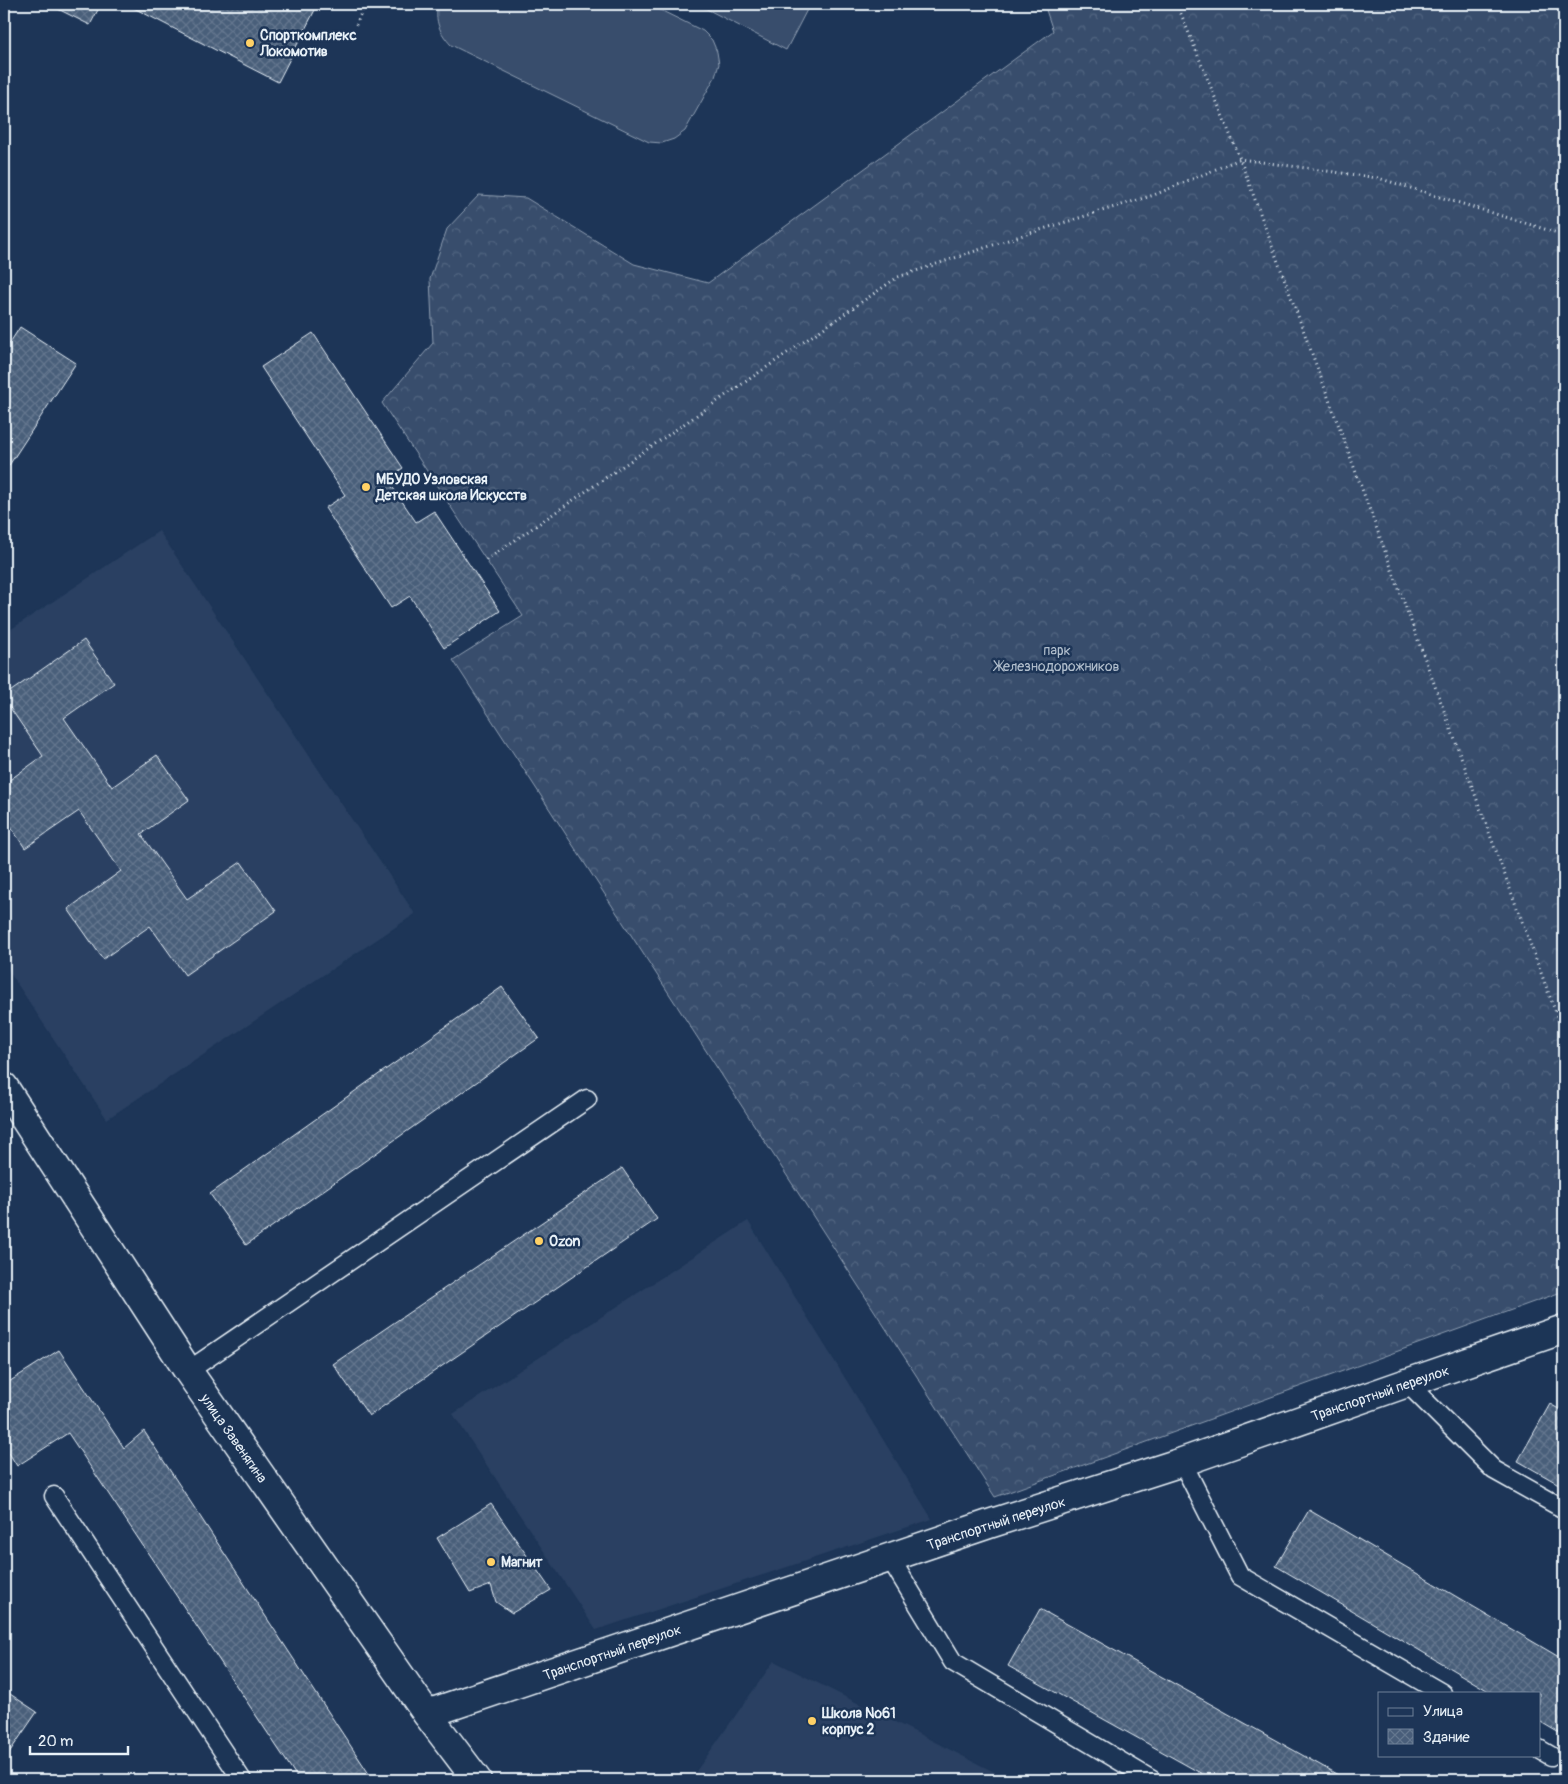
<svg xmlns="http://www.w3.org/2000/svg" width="1568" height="1784" font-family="Pangolin,sans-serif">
  <defs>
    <pattern id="forest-crowns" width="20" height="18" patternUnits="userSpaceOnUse" patternTransform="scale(1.25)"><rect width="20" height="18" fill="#374d6c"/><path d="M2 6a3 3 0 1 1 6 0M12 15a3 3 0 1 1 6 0" fill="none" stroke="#546782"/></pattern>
    <pattern id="building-cross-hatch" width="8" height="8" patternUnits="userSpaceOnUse" patternTransform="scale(1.25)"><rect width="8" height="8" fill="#495e7a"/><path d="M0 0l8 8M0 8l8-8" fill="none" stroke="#63768e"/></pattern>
  </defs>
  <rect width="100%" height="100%" fill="#1d3557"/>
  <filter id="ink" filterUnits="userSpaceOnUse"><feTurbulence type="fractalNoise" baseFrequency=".02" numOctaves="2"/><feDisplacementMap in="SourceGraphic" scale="10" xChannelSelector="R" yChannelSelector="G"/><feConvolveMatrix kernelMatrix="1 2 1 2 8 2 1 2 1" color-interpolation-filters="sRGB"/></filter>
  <g filter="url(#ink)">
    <!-- built -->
    <g fill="#2a4162">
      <polygon points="159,531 415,914 107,1119 4,964 4,634"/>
      <polygon points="748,1221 932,1519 596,1630 453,1414"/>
      <polygon points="774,1661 1010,1780 690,1780"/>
    </g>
    <!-- forest -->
    <polygon fill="url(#forest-crowns)" stroke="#909fb2" points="1044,4 1564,4 1564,1291 995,1497 453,660 523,616 382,403 433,343 430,279 447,229 479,195 526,198 634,264 708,283 1053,31"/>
    <!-- garden -->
    <g fill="#374d6c" stroke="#909fb2">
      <path d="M438,4h210l55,27 9,9 5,12 2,12 -4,13 -30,54 -11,8 -12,4 -13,-1 -198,-97c-11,-12 -17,-24 -13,-41z"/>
      <polygon points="697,4 810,4 786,50"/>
    </g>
    <!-- building -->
    <g fill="url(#building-cross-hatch)" stroke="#e8f1f8">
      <polygon points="48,4 101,4 90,25"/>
      <polygon points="126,4 318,4 278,82"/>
      <polygon points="20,327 76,363 4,473 4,352"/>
      <polygon points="313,333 403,468 387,479 416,522 434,511 500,611 444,648 410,596 391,608 325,508 345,495 261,367"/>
      <polygon points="84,640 114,683 64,718 112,787 157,755 189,800 141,834 187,899 241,862 276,911 185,975 150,926 103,959 68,909 121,871 79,811 25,848 4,817 4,784 43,756 4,699 4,696"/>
      <polygon points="502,987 539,1038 246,1245 210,1194"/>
      <polygon points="622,1168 657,1219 369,1416 333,1364"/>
      <polygon points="59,1350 124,1448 144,1431 373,1780 299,1780 68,1433 17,1466 4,1445 4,1385"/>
      <polygon points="1550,1404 1564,1412 1564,1487 1518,1461"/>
      <polygon points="491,1504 551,1590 512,1613 496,1602 491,1585 470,1593 437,1538"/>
      <polygon points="1309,1510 1564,1660 1564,1729 1561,1734 1539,1721 1539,1693 1492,1693 1276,1566"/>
      <polygon points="1040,1609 1347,1780 1213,1780 1008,1666"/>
      <polygon points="4,1690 37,1712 4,1760"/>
    </g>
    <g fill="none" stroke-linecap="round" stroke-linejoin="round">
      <defs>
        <g id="service">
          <polyline points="188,1371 587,1099"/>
          <polyline points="1407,1383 1494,1470 1564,1509"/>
          <polyline points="1182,1462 1240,1576 1442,1693"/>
          <polyline points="54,1496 242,1780"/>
          <polyline points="890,1558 953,1662 1152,1780"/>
          <polyline points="1539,1749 1551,1756"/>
        </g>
        <g id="minor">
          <polyline points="4,1087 188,1371 427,1714 477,1780"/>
          <polyline points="427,1714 989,1524 1182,1462 1407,1383 1564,1329"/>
        </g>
      </defs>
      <!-- service casing -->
      <use href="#service" stroke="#e8f1f8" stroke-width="21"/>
      <!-- minor casing -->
      <use href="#minor" stroke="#e8f1f8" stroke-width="31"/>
      <!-- path -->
      <g stroke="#e8f1f8" stroke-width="3" stroke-dasharray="1 4" stroke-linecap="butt">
        <polyline points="1177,4 1240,159 1564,1035"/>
        <polyline points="356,25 365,4"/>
        <polyline points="486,560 898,277 1017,237 1154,195 1240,159 1378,178 1564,235"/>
      </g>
      <!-- service -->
      <use href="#service" stroke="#1d3557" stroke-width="18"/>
      <!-- minor -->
      <use href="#minor" stroke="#1d3557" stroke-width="28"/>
    </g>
  </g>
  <!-- markers -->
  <g fill="#ffd166" stroke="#1d3557" stroke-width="2">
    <circle cx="250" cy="43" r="5"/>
    <circle cx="366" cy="487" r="5"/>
    <circle cx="539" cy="1241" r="5"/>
    <circle cx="491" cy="1562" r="5"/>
    <circle cx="812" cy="1721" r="5"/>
  </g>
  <g text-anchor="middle" stroke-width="5" stroke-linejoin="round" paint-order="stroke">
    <!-- poi labels -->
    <g font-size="14" font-weight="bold" fill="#e8f1f8" stroke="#1d3557" text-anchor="start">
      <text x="260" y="40">Спорткомплекс<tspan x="260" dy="16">Локомотив</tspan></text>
      <text x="376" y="484">МБУДО Узловская<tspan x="376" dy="16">Детская школа Искусств</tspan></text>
      <text x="549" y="1246">Ozon</text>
      <text x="501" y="1567">Магнит</text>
      <text x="822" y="1718">Школа №61<tspan x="822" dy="16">корпус 2</tspan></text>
    </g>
    <!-- park labels -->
    <g font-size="14" fill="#b3c0ce" stroke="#1d3557">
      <text x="1057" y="655">парк<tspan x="1057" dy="16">Железнодорожников</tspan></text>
    </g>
    <!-- street labels -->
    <g font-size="14" fill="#e8f1f8" stroke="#1d3557">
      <text transform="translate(1380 1393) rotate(-19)" y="5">Транспортный переулок</text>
      <text transform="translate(234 1438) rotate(55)" y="5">улица Завенягина</text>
      <text transform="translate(996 1523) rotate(-18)" y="5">Транспортный переулок</text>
      <text transform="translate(612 1652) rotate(-19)" y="5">Транспортный переулок</text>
    </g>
  </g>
  <!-- margin -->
  <rect width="1568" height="1784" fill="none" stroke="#1d3557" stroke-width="20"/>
  <rect x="10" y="10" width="1548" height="1764" fill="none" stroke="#e8f1f8" stroke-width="2" filter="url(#ink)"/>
  <!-- legend -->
  <rect x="1378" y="1692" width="162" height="65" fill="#1d3557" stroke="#6e8097"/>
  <rect x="1388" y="1708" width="25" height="8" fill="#1d3557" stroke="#6e8097"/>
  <text x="1423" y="1716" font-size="15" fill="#e8f1f8">Улица</text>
  <rect x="1388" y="1729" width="25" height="15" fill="url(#building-cross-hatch)" stroke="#6e8097"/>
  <text x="1423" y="1742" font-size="15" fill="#e8f1f8">Здание</text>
  <!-- scale -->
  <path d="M30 1746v8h98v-8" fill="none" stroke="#e8f1f8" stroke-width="2.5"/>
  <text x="38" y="1746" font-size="15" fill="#e8f1f8" stroke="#1d3557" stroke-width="4" paint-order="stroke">20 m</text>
</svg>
